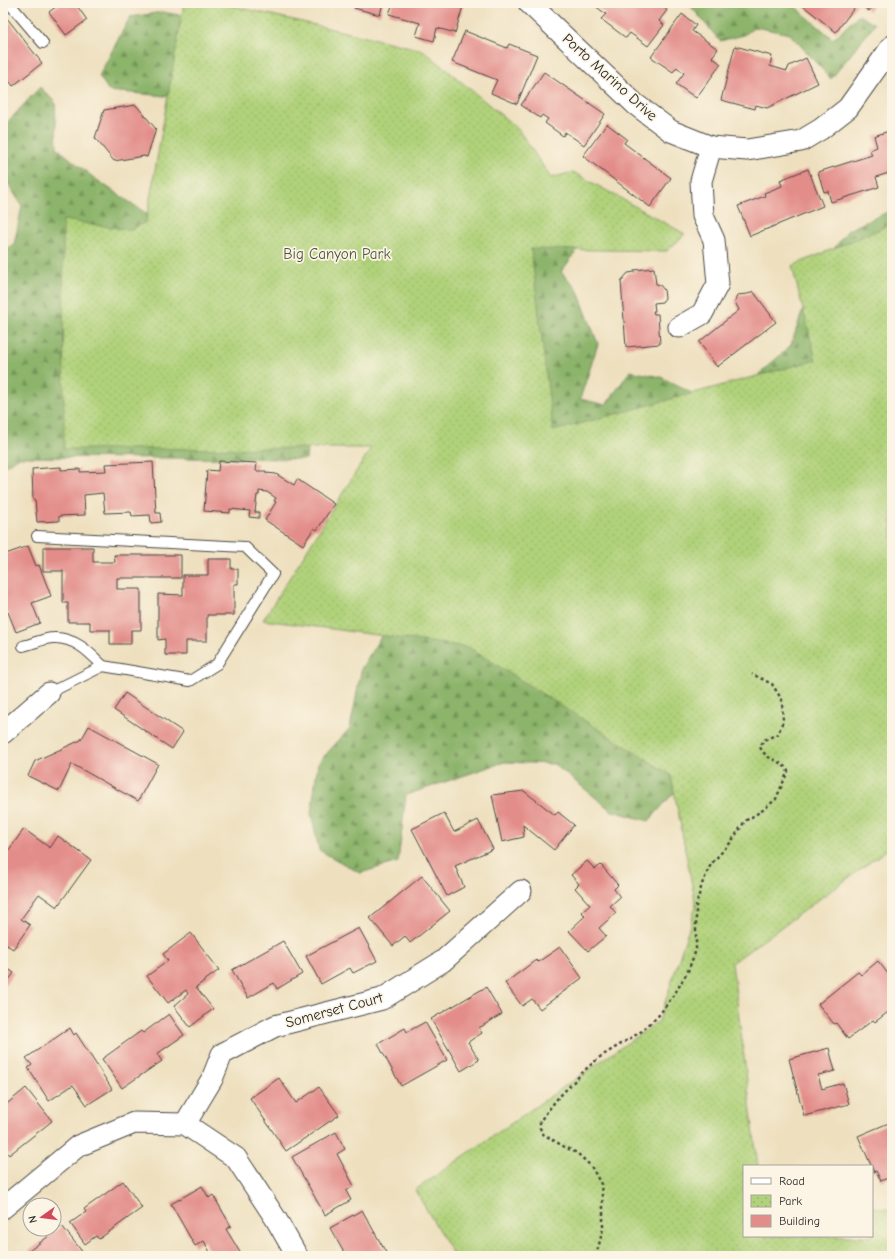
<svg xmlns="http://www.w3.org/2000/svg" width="895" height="1259" font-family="'Comic Neue',sans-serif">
  <defs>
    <pattern id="forest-firs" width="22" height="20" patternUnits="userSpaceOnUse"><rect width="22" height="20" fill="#8cb46a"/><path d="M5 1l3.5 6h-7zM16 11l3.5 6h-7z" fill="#739357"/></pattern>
    <pattern id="park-dots" width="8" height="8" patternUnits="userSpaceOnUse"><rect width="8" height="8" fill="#b0d27a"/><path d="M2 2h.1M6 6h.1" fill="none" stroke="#98b46a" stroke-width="1.8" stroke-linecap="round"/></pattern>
  </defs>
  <rect width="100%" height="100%" fill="#fcf5e5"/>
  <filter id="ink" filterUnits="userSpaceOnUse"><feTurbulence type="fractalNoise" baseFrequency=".025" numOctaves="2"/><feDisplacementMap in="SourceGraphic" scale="8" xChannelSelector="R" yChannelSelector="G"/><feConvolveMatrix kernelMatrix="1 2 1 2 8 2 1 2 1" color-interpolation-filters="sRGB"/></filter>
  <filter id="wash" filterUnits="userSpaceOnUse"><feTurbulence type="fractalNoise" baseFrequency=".012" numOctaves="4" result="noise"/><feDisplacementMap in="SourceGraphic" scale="16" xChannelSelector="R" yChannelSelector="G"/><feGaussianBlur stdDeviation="0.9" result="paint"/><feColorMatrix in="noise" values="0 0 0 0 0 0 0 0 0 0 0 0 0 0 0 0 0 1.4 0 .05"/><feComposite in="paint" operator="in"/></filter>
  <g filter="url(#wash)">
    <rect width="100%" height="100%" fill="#eee0bf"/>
    <!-- forest -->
    <g fill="url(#forest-firs)" stroke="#5c704a">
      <polygon points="688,3 791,3 833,39 859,15 875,24 831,79 790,34 755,27 744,35 720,41"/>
      <polygon points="163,12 276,33 315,382 306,459 20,457 3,467 3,250 14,245 22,206 3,175 3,127 40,87 55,102 57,148 94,178 162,224 187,98 109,91 99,76 130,17"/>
      <polygon points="892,210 892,552 713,748 649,821 612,811 554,764 504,762 406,795 398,862 360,873 319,850 311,813 318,763 350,728 362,667 406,596 433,213 587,237 561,272 577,289 598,344 580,399 606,405 630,371 661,377 722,409 791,345 815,274 848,230"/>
    </g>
    <!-- park -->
    <polygon fill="url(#park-dots)" stroke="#6e7e52" points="184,3 220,3 423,50 518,129 551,178 573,172 685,234 667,251 531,249 553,431 816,360 792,266 892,224 892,846 732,963 758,1166 744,1166 744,1236 872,1236 872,1207 892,1210 892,1256 454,1256 415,1190 659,1021 696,906 671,775 468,647 263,620 371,448 64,449 63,220 130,230 146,222"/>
    <g id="blocks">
      <!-- building -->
      <g fill="#e38d8a">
        <polygon points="61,3 75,3 87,20 66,35 49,12"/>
        <polygon points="356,3 383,3 380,15 354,8"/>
        <polygon points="393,3 464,3 455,33 437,28 434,41 416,36 420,23 389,14"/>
        <polygon points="591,3 658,3 667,10 659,21 664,25 648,46 630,33 626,38 601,19 606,14"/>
        <polygon points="803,3 858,3 836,32 802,5"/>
        <polygon points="858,3 875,3 869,11"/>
        <polygon points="3,13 42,63 13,86 3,73"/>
        <polygon points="682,14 696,25 692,31 718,49 712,57 721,64 696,98 676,84 684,73 677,67 673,72 651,57"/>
        <polygon points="465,31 507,48 509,44 537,55 517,104 491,93 497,80 452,62"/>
        <polygon points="735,46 772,56 770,66 787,71 789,66 806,58 818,83 767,108 756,105 755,109 721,100"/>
        <polygon points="544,72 605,114 584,145 565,132 563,136 545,123 548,119 542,115 540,118 521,105"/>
        <polygon points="136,105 156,129 147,157 144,156 114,161 95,138 104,110"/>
        <polygon points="607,124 627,139 624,143 671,178 650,207 583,156"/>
        <polygon points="892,130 892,172 876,177 879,187 831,202 828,191 824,192 818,172 872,155 870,150 877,147 874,136"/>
        <polygon points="808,169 823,206 750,236 738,206 765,196 764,193 782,186 780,180"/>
        <polygon points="654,268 656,284 660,285 664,290 665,298 662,302 654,303 655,311 653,311 654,314 658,314 660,344 626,347 621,281 628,273 635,272 634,270"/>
        <polygon points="753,291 776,322 717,367 699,342 739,310 735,302 737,295 748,294"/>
        <polygon points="219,461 257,463 256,471 266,471 266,473 276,474 294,485 297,479 334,504 317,530 314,528 303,545 265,520 276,502 274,501 276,498 267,492 259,491 259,495 257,495 255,512 259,512 259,518 249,517 250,511 230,509 230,513 204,511 207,470 218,471"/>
        <polygon points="153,462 156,513 160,513 161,522 151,523 150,515 132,516 131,512 105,513 103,493 84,495 85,515 59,516 59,521 37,522 35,500 33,500 32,469 61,467 61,470 80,469 80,472 106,471 105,464"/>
        <polygon points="28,546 36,566 39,565 51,596 32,603 40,623 16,632 8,612 3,614 3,555"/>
        <polygon points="43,547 93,547 93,562 115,562 114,555 181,555 181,578 117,578 117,589 141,589 141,630 131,630 131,644 110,644 110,630 90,630 90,622 68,622 68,603 63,603 63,571 43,571"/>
        <polygon points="208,559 231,559 231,569 238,569 238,584 234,584 234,615 207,615 207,641 186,641 186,655 165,655 165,639 158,640 158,594 183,595 183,575 208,575"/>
        <polygon points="125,693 183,732 172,749 114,710"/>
        <polygon points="89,726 158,764 138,801 72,764 59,791 28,776 35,761 81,740"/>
        <polygon points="524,791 555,815 558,812 574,825 554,850 523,825 524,837 502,842 492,795"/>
        <polygon points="444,813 454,832 478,820 493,849 455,866 464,887 447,896 412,829"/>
        <polygon points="24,829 50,848 58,836 91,860 57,907 39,894 21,919 30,925 13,949 7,945 3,950 3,858"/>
        <polygon points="587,861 595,869 601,865 618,885 614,889 620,897 610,906 616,913 599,928 606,936 588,951 569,931 585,916 582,912 590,905 575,888 579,884 571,875"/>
        <polygon points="422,876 450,911 410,943 405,936 393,946 370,918"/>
        <polygon points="359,928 377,961 353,973 350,968 321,984 306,956"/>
        <polygon points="191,933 219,970 196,987 213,1009 190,1027 174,1006 188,994 186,990 168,1003 147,976 168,961 163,954"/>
        <polygon points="283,941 302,974 277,989 274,983 248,998 232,970"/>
        <polygon points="560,947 582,978 540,1009 532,999 522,1006 505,983 536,960 538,962"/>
        <polygon points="878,961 892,979 892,1009 875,1022 873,1020 848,1039 836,1023 834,1024 818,1004 858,972 861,975"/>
        <polygon points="3,965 14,973 3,988"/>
        <polygon points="486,987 502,1014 479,1028 482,1033 468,1042 479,1060 461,1071 431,1019"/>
        <polygon points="169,1014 184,1035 157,1054 162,1061 122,1088 102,1059 141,1031 143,1033"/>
        <polygon points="425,1022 447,1060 401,1086 378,1044 405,1028 407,1032"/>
        <polygon points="70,1028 74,1035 76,1033 112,1089 87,1105 73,1085 49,1101 28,1068 32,1065 26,1058"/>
        <polygon points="829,1048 835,1071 818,1075 822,1089 843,1083 849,1104 804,1116 789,1059"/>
        <polygon points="279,1078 296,1103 319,1087 339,1115 286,1151 250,1098"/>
        <polygon points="26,1088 52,1121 9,1155 6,1151 3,1154 3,1107"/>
        <polygon points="891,1122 892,1124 892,1176 881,1181 876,1171 874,1172 858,1136"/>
        <polygon points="336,1132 345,1149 337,1154 354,1186 346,1191 351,1200 325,1215 292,1157"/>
        <polygon points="123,1181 142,1208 99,1239 96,1236 85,1244 70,1223 86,1212 84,1209"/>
        <polygon points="202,1186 209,1198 213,1195 231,1226 226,1229 241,1254 237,1256 212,1256 204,1241 195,1246 171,1204"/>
        <polygon points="362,1210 388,1256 346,1256 330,1228"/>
        <polygon points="62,1226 84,1254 81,1256 26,1256 30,1253 29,1251"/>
      </g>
    </g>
  </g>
  <g filter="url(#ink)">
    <use href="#blocks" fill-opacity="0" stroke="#484641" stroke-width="1"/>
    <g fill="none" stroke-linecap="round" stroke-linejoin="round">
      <defs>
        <g id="lane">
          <polyline points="9,3 43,43"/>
          <polyline points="37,536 245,547 273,574 217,664 190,681 103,666 49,693"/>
          <path d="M23,646c9,-2 22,-8 30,-8 22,-1 36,14 50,28"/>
        </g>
        <g id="street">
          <polyline points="529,3 635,104 671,131 711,147 747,150 801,141 821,129 848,108 892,46"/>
          <polyline points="679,327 702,314 718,284 714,240 703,216 701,181 711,147"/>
          <polyline points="3,733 49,693"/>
          <polyline points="185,1124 212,1079 222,1054 275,1026 382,999 443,961 521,891"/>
          <polyline points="3,1208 78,1146 134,1123 185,1124 236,1158 276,1219 297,1256"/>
        </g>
      </defs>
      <!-- lane casing -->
      <use href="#lane" stroke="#484641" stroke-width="12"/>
      <!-- street casing -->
      <use href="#street" stroke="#484641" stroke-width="23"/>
      <!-- path -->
      <path stroke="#484641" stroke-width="2.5" stroke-dasharray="3 3" stroke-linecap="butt" d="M596,1256l7,-27v-22l-2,-23 -10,-18 -14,-13 -14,-7 -20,-12 -3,-6v-7l17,-22 30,-31 13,-11 42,-26 17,-16 15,-20 14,-24 8,-21v-44l6,-22 9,-20 20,-22 14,-21 18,-11 13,-11 12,-28c-8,-13 -21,-9 -28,-24l4,-7 14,-6 5,-13 -1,-21 -10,-16 -20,-10"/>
      <!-- lane -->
      <use href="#lane" stroke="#fff" stroke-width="10"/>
      <!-- street -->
      <use href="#street" stroke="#fff" stroke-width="21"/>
    </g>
  </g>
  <g text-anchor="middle" stroke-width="3.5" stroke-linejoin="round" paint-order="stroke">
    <!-- street labels -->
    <g font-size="15" fill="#2b2b2b" stroke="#fcf5e5">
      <text transform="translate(610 77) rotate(42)" y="5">Porto Marino Drive</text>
      <text transform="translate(334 1010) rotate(-15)" y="5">Somerset Court</text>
    </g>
    <!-- park labels -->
    <g font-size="15" fill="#4c553f" stroke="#fcf5e5">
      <text x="337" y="259">Big Canyon Park</text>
    </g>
  </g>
  <!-- margin -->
  <rect width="895" height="1259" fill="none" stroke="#fcf5e5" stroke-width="16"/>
  <!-- legend -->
  <rect x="743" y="1165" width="130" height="72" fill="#fcf5e5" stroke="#a8a49b"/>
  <rect x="751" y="1178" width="20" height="6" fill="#ffffff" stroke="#a8a49b"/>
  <text x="779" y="1185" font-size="12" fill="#2b2b2b">Road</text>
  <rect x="751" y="1195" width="20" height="12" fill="url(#park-dots)" stroke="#a8a49b"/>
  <text x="779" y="1205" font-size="12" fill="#2b2b2b">Park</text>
  <rect x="751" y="1215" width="20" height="12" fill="#e38d8a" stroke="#a8a49b"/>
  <text x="779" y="1225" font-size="12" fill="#2b2b2b">Building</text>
  <!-- north arrow -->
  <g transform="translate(42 1217) rotate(256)"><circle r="19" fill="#fcf5e5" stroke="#a8a49b"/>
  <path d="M0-3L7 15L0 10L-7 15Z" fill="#d1495b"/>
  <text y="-6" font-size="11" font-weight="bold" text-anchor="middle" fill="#2b2b2b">N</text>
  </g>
</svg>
